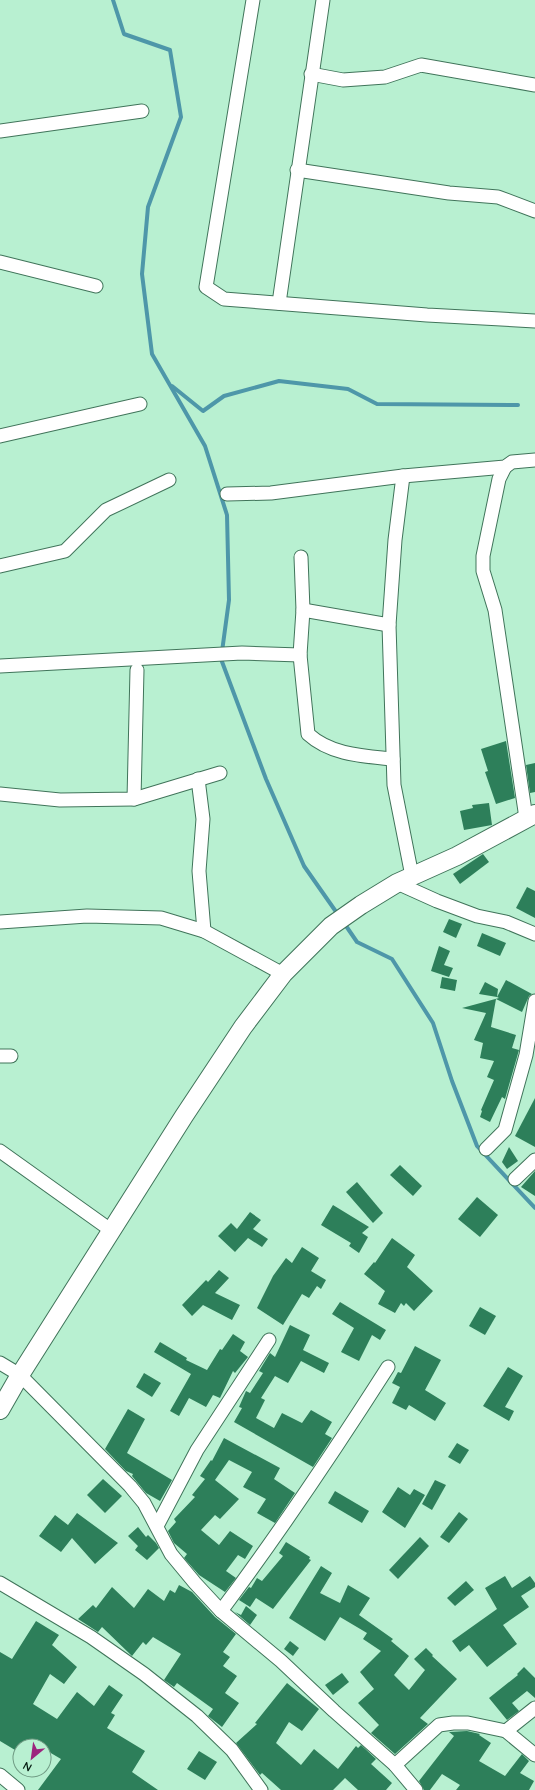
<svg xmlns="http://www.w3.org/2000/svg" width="535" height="1790" font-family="Quicksand,sans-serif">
  <rect width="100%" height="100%" fill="#b8f0d1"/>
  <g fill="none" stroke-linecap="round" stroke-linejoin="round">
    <!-- stream -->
    <g stroke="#4e97a9" stroke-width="4">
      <polyline points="113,0 124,34 170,50 181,117 148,207 142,274 152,354 205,446 227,515 229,600 221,659 266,779 304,866 339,916"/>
      <polyline points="172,386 203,411 224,396 279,381 348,389 377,404 518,405"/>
      <polyline points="344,923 357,942 392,959 433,1023 452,1081 477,1146 535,1208"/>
    </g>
  </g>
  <!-- building -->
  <g fill="#2d7f5a">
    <polygon points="506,741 515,798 496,804 485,772 488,771 481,749"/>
    <polygon points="535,763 535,792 530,793 526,765"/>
    <polygon points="489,803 492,825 464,830 460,811 473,808 472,805"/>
    <polygon points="483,854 489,862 460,884 453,874"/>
    <polygon points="527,887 535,891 535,918 516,908"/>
    <polygon points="449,919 462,924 456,938 443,932"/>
    <polygon points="482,933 506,943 500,956 477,946"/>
    <polygon points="439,946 450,951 444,965 453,968 449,977 431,971"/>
    <polygon points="442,977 457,980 455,991 440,988"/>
    <polygon points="506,980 532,994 529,996 522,1012 496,999 491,1027 516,1035 512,1048 519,1050 505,1099 502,1097 490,1122 480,1117 482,1111 481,1110 494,1080 487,1077 494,1061 480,1058 483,1043 474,1040 486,1013 462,1008 499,998 497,997"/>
    <polygon points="485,982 498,989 497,997 479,994"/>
    <polygon points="535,1098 535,1147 515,1136"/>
    <polygon points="509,1147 518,1161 507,1169 502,1162"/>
    <polygon points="400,1165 422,1186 413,1196 390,1175"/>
    <polygon points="535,1171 535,1196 521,1187"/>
    <polygon points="357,1182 383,1213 373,1223 346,1192"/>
    <polygon points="477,1197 498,1215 480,1237 458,1219"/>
    <polygon points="333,1205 369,1227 362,1233 368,1237 359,1253 349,1246 351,1243 321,1225"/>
    <polygon points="250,1212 261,1220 253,1229 268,1239 262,1247 248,1238 235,1252 218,1236 231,1223 237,1229"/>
    <polygon points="392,1238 415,1255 407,1267 433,1291 414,1311 406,1303 404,1306 401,1303 395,1313 378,1304 385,1291 364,1274 374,1262 375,1263"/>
    <polygon points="302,1247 319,1258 311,1271 326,1280 321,1289 317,1286 309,1298 302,1294 283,1325 257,1308 273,1276 286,1258 292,1263"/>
    <polygon points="219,1270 229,1278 215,1293 240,1305 232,1320 203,1305 192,1316 182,1305 206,1280 208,1282"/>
    <polygon points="340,1302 386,1330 380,1340 372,1335 359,1361 341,1352 354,1328 332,1314"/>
    <polygon points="480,1307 496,1316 485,1335 469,1326"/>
    <polygon points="290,1325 310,1335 303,1350 329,1363 324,1373 301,1361 288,1383 275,1376 261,1398 265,1400 256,1418 274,1428 282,1413 302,1423 311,1410 332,1422 325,1434 332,1438 313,1467 234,1422 242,1408 239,1407 246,1391 250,1393 263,1373 259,1371 270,1353 275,1357"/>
    <polygon points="233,1334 245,1342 240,1351 248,1357 235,1373 233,1371 220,1398 213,1395 206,1407 189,1398 179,1416 170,1411 191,1374 154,1352 160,1342 187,1358 186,1360 207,1370 220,1349 222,1350"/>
    <polygon points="415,1346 441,1360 425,1390 446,1403 435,1421 409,1405 406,1410 392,1403 400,1387 392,1383 398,1372 401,1373"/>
    <polygon points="508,1367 523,1376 505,1407 514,1411 509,1421 483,1406"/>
    <polygon points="144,1373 161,1383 152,1397 136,1387"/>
    <polygon points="128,1409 145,1419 127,1453 172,1480 160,1501 146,1493 132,1476 133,1474 126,1471 105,1449"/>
    <polygon points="224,1438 280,1468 274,1479 295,1493 275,1523 257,1513 266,1499 243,1487 252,1472 229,1460 215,1480 239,1499 220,1519 215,1515 201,1530 219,1545 230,1531 253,1546 245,1559 238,1555 226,1571 236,1578 225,1592 199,1575 184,1558 187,1554 174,1543 168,1531 176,1522 174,1519 195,1497 192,1495 205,1479 200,1476 211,1460 212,1461"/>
    <polygon points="457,1443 469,1450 460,1464 448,1457"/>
    <polygon points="103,1479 122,1496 105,1513 87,1495"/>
    <polygon points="435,1480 446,1485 432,1510 422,1504"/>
    <polygon points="398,1487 410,1495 414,1489 425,1495 405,1528 382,1512"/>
    <polygon points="335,1491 369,1511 362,1523 328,1503"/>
    <polygon points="459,1512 468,1519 449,1543 440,1537"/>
    <polygon points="77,1513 118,1543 95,1564 72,1538 61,1552 39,1536 55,1515 68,1525"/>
    <polygon points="138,1527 146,1537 148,1535 156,1543 159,1548 147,1560 135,1550 138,1546 128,1536"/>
    <polygon points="420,1537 429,1546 398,1579 389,1570"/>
    <polygon points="286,1542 310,1557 309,1559 311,1560 273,1609 256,1598 250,1607 239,1600 249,1587 251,1588 257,1578 262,1581 283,1556 279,1553"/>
    <polygon points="321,1566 332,1573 320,1593 340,1603 348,1585 370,1598 359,1615 393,1639 391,1641 409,1656 394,1675 409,1690 425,1670 414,1659 426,1648 433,1655 432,1656 457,1679 420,1718 428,1724 395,1754 371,1733 379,1725 358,1703 374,1689 360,1672 381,1651 363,1639 367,1633 340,1617 325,1641 289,1618"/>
    <polygon points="505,1576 512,1588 530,1576 535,1583 535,1587 521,1596 529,1607 503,1625 517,1644 487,1667 469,1645 460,1652 452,1641 497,1609 485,1588"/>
    <polygon points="466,1581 474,1590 455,1606 447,1598"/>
    <polygon points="179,1585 192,1592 215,1617 236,1634 223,1652 230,1657 223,1666 237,1676 225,1693 239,1703 222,1727 208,1716 213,1709 177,1683 174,1687 164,1680 181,1654 153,1637 146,1645 143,1642 132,1656 102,1627 98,1632 78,1619 93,1605 96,1608 112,1587 134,1608 148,1589 164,1601 170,1590 175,1593"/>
    <polygon points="246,1606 257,1615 250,1625 235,1612 241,1615"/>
    <polygon points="36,1621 59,1635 52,1645 77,1667 64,1684 50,1674 33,1704 57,1719 77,1692 94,1706 109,1685 123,1695 111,1713 115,1715 107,1728 145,1751 132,1772 158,1790 38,1790 61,1759 44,1749 44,1746 20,1746 20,1753 0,1741 0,1652 12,1659"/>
    <polygon points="290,1641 299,1648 293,1656 284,1649"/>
    <polygon points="524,1667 535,1678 535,1698 527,1691 512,1703 519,1711 507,1720 489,1698 518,1675 517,1674"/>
    <polygon points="342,1673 349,1682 333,1695 325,1685"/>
    <polygon points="287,1683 319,1709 302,1731 289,1722 276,1743 301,1765 314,1749 338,1769 356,1746 358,1748 361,1745 376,1759 371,1764 392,1783 386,1790 358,1790 345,1778 333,1790 281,1790 262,1773 260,1775 236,1743 257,1724 255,1723"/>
    <polygon points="467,1731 480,1734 479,1735 491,1743 479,1761 505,1776 522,1754 529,1761 520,1773 534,1781 529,1790 456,1790 460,1785 442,1774 430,1790 424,1790 419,1781 454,1736 449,1732"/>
    <polygon points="199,1751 217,1762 205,1780 187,1769"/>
  </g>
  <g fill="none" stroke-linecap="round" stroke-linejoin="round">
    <defs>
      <g id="street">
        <polyline points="253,0 206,287 224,299 427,315 535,321"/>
        <polyline points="311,74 343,80 385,77 421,65 535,85"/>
        <polyline points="0,131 142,111"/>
        <polyline points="297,170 449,193 498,197 535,211"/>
        <polyline points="0,262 96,286"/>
        <polyline points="279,303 323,0"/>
        <polyline points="0,436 140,404"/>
        <polyline points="505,467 499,479 483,556 483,571 495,610 526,818"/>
        <polyline points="403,476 395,540 389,625 394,785 412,876"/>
        <polyline points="227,494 271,493 403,476 505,467 512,462 535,460"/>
        <path d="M301,557l2,53 -3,45 8,79c23,21 55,22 85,25"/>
        <polyline points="0,566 65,551 106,510 169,480"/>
        <polyline points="303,610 389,625"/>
        <polyline points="0,666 242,653 300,655"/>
        <polyline points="198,779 203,819 199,871 204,931"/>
        <polyline points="0,794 60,800 134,799 220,773"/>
        <polyline points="134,799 137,670"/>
        <polyline points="397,883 437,901 477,916 506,922 535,934"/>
        <polyline points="0,922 87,916 161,918 204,931 283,974"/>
        <polyline points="0,1056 11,1056"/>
        <polyline points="486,1149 505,1130 526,1055 535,1001"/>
        <polyline points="0,1151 112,1231"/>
        <polyline points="515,1179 535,1160"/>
        <polyline points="0,1363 20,1375 130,1486 144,1503 171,1554 195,1583 221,1611 281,1661 334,1711 395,1765 416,1790"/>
        <polyline points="157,1526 197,1450 269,1340"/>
        <polyline points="0,1583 91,1637 144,1674 197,1716 232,1750 261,1790"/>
        <path d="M221,1611c59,-79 114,-161 167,-244"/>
        <polyline points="506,1731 535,1708"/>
        <polyline points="395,1765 439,1725 453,1723 468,1723 506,1731 535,1755"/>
        <polyline points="0,1775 18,1790"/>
      </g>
      <polyline id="secondary" points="0,1410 20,1375 184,1116 243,1027 283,974 331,926 361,905 397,883 457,856 535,814"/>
    </defs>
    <!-- street casing -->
    <use href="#street" stroke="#40745a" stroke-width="15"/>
    <!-- secondary casing -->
    <use href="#secondary" stroke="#40745a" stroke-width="20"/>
    <!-- street -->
    <use href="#street" stroke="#fff" stroke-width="13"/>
    <!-- secondary -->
    <use href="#secondary" stroke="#fff" stroke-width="18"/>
  </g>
  <!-- north arrow -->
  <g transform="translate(32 1758) rotate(209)"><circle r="19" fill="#b8f0d1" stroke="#709b84"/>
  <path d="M0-3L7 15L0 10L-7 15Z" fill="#9c247d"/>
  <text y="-6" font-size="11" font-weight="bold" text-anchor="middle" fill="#051b11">N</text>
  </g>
</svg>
